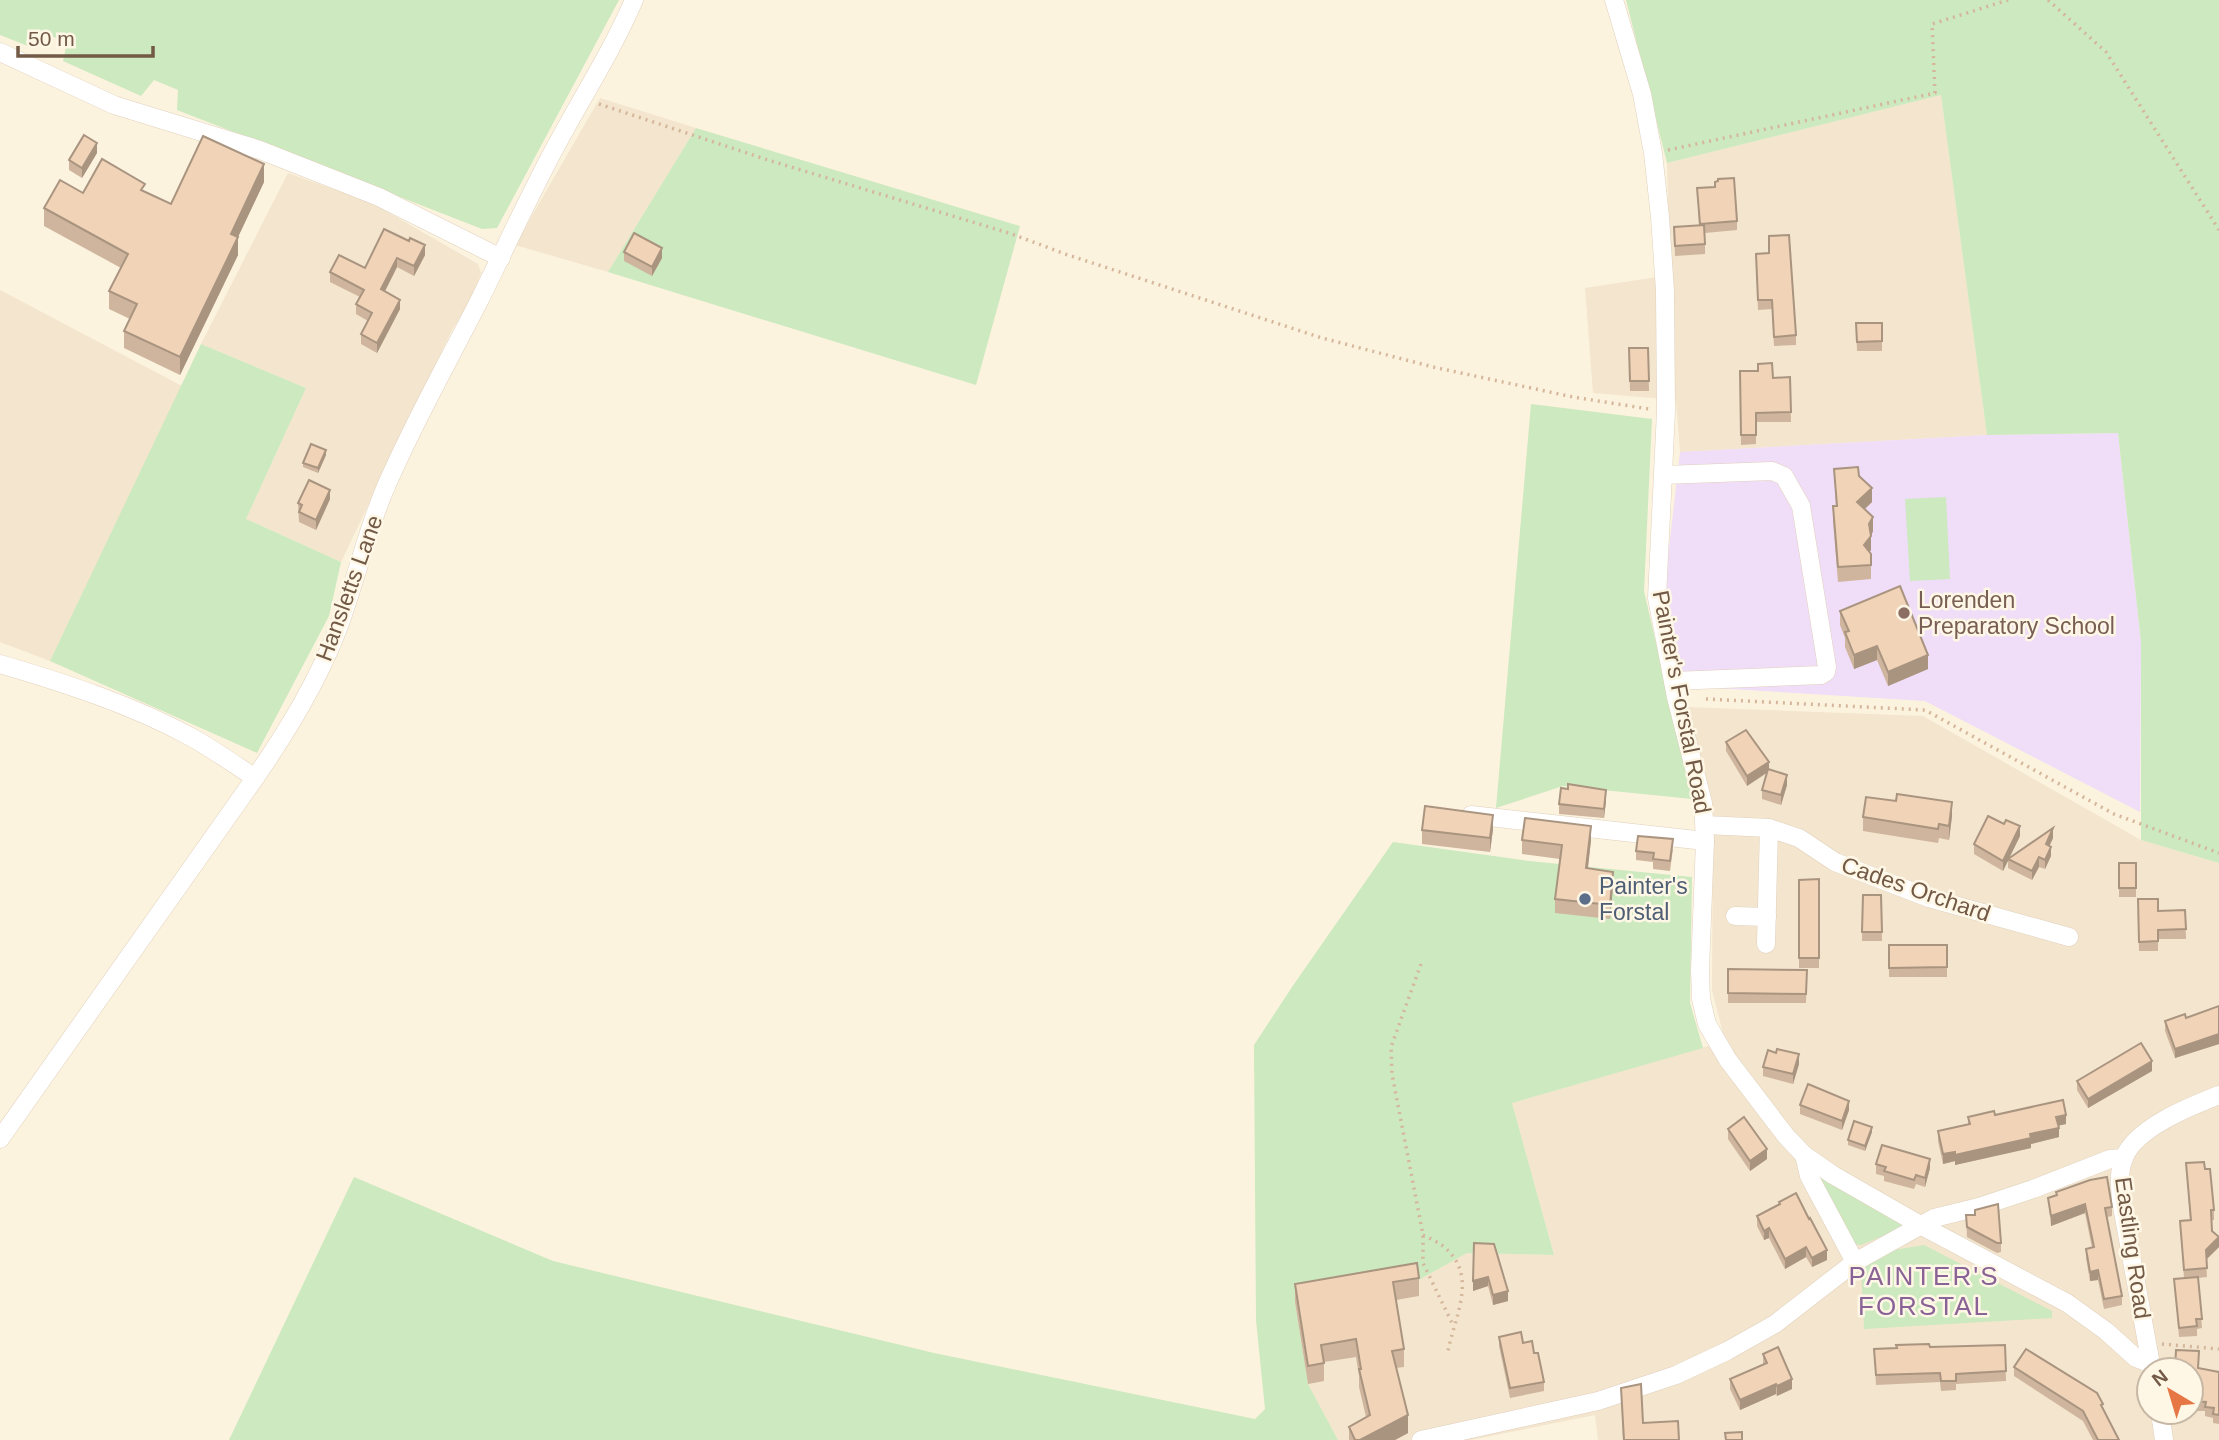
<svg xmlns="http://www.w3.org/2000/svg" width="2219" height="1440" font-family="Arial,sans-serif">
  <rect width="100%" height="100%" fill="#fcf3df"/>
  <!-- residential -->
  <g fill="#f3e5ce" fill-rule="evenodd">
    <polygon points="1941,95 1987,435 1680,452 1676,400 1593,393 1585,288 1670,275 1667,163"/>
    <polygon points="600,98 696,128 608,272 515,245"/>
    <polygon points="288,173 372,203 478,264 481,273 469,303 452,330 341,562 246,519 306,388 201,344"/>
    <polygon points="0,290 182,386 50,661 0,642"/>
    <path d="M1687,707l236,9 218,124 78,23v577h-621l-3,-25 -124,25h-133l-30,-56 -13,-82 122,-21 50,-28 87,2 -42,-152 213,-62 -13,-51 1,-174zM2149,1370h42v42h-42z"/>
  </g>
  <!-- education -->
  <polygon fill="#f0ddf8" points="2118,433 2141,642 2140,812 1925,701 1683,686 1665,583 1680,452 1987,435"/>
  <!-- green -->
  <g fill="#cce9bf">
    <polygon points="0,0 619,0 497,228 482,229 177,110 178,90 154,80 141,96 63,61 67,42 40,32 28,46 0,35"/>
    <polygon points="1626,0 2219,0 2219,863 2141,840 2141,642 2118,433 1987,435 1941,95 1667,163"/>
    <polygon points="696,128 1020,226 976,385 608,272"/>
    <polygon points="201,344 306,388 246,519 341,562 329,616 257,753 50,661"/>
    <polygon points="1531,404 1652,419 1644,591 1692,799 1563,786 1496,808"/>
    <polygon points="1946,497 1950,579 1910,581 1905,499"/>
    <polygon points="1393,842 1529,861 1692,877 1690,1003 1703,1048 1512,1103 1554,1255 1467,1253 1417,1281 1295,1302 1308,1384 1338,1440 229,1440 354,1177 553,1261 934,1353 1255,1419 1265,1409 1256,1320 1254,1045 1292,987"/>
    <polygon points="1821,1175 1903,1224 1904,1227 1861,1245 1854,1244 1819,1176"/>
    <polygon points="1924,1245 2052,1311 2052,1318 1864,1329 1861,1267 1894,1250"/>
  </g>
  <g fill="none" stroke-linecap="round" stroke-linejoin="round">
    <defs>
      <g id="minor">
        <polyline points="1614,0 1642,94 1653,153 1660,217 1665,291 1666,411 1657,598 1676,697 1703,803 1705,841 1700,970 1701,999 1707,1024 1728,1060 1786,1136 1804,1155 1833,1175 1922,1226 2067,1303 2106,1331 2136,1358 2151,1364"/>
        <polyline points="0,52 114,105 260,150 379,197 501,258"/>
        <polyline points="1664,475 1772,471 1784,476 1801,506 1827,667 1826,672 1821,675 1673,681"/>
        <path d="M0,664c65,19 132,41 191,73 22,12 43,27 64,41"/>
        <polyline points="1471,815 1705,841"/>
        <polyline points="1705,825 1769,828 1799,838 1835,862 1929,898 2069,937"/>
        <polyline points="1735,916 1767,917"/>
        <polyline points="1766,944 1769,828"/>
        <path d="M0,1139l255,-361c33,-48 63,-97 84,-152 19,-52 30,-105 54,-155 26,-58 57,-113 86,-170 23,-46 44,-92 68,-138 28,-55 62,-105 87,-163"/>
        <polyline points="1804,1155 1809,1176 1855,1262"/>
        <path d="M2152,1370l-31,-169c-1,-15 -3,-29 3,-43 11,-30 67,-52 95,-63"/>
        <polyline points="2160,1412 2164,1440"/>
        <polyline points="1421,1440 1598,1401 1676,1375 1727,1351 1775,1324 1855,1262 1934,1218 1979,1207 2033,1189 2110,1159 2124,1158"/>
      </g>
    </defs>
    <!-- minor casing -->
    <use href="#minor" stroke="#e0d0bc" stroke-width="19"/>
    <!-- path -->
    <g stroke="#d5b69b" stroke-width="3.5" stroke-dasharray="2 5" stroke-linecap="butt">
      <polyline points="2048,0 2106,52 2219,230"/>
      <polyline points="599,104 768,160 1012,234 1065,254 1322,338 1433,367 1573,397 1649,409"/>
      <polyline points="1668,150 1935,93 1932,24 2008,0"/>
      <polyline points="1706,699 1925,710 2114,814 2219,853"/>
      <polyline points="1421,964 1391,1047 1392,1074 1423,1235 1423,1263 1453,1325"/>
      <path d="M1423,1235c7,3 14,7 20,11 36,29 12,69 5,105"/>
      <polyline points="2162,1344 2219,1349"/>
    </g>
    <!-- minor -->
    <use href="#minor" stroke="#fff" stroke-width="18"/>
  </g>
  <!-- wall -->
  <g fill="#cfb59d">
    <polygon points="97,153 82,178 69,170 69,160"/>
    <polygon points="264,182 238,237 238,255 180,375 124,348 124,331 130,319 109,309 109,291 121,268 44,226 44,208 83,193 145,192 171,204"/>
    <polygon points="1697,188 1737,221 1737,230 1705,233 1705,254 1675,256 1674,227 1699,226"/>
    <polygon points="384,229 425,255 414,276 397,267 385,291 400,309 377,353 361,344 361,334 368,321 356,314 356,304 360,297 330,282 330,272 365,268"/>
    <polygon points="624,252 662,258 652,276 624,261"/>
    <polygon points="1756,263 1796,335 1796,345 1774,346 1772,309 1758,310"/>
    <polygon points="1856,323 1882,323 1882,351 1857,351"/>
    <polygon points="1629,348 1648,348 1649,391 1630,391"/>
    <polygon points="1740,371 1773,378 1790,377 1791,422 1756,422 1756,444 1741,445"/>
    <polygon points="326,455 318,473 303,467 303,463"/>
    <polygon points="1834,469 1859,476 1872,502 1865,509 1873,531 1871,536 1871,550 1869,552 1871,554 1871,579 1838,582 1833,521 1833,506 1836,506"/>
    <polygon points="330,499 316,530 299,522 298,503"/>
    <polygon points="1840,611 1928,669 1888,686 1877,660 1854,669 1845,647 1845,638 1840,625"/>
    <polygon points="1726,742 1769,769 1787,785 1781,805 1762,799 1762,790 1767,773 1747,786 1726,751"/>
    <polygon points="1568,789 1606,800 1604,818 1559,814 1559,804"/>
    <polygon points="1952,816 1949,840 1939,838 1938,843 1863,831 1863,817"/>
    <polygon points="1493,829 1490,852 1422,844 1422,830"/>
    <polygon points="2020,836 2009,858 2053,838 2049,846 2051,856 2045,869 2039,867 2032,880 2008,868 2008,861 2003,871 1974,854 1974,844"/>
    <polygon points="1522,840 1591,840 1588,869 1613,886 1610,919 1555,913 1555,899 1560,859 1522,854"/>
    <polygon points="1673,849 1670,871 1653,869 1653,862 1636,860 1636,851"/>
    <rect x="2119" y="863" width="17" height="34"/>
    <polygon points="1819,879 1819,968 1799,968 1799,880"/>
    <polygon points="1863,895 1881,895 1882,941 1862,941"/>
    <polygon points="2138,899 2158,911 2185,910 2186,939 2158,939 2158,951 2139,951"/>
    <rect x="1889" y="945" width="58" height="32"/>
    <polygon points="1728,969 1807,970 1806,1003 1728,1003"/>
    <polygon points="2219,1006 2219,1044 2175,1058 2165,1031 2165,1021 2186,1018"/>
    <polygon points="1799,1064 1793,1084 1763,1076 1763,1067"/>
    <polygon points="2152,1071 2088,1108 2077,1090 2077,1081"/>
    <polygon points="1800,1105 1849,1110 1842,1130 1800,1114"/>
    <polygon points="1995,1115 2066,1124 2058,1126 2059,1137 2031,1144 2031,1148 1955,1165 1955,1161 1943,1164 1938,1141 1938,1131 1968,1124 1968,1117"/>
    <polygon points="1728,1129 1767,1159 1750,1171 1728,1139"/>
    <polygon points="1872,1132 1865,1151 1848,1145 1848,1140"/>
    <polygon points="2186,1163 2205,1169 2214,1210 2214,1220 2211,1220 2212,1231 2219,1247 2206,1259 2207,1277 2198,1278 2202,1328 2197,1329 2197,1336 2179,1337 2174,1279 2184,1278 2180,1221 2190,1221"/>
    <polygon points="1876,1164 1930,1168 1925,1187 1916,1184 1914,1189 1884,1181 1884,1176 1876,1174"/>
    <polygon points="2056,1192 2112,1207 2112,1216 2107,1217 2122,1296 2122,1305 2104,1309 2098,1280 2090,1281 2086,1258 2086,1249 2092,1248 2085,1213 2051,1226 2048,1198 2056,1195"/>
    <polygon points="1779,1202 1827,1260 1812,1267 1806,1257 1785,1269 1769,1238 1764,1240 1757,1226 1757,1216 1779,1205"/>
    <polygon points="1966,1215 2001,1243 2001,1252 1997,1253 1967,1237"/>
    <polygon points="1474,1243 1508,1301 1493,1305 1488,1286 1473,1291"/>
    <polygon points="1419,1278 1419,1296 1396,1300 1404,1349 1404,1367 1396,1368 1408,1433 1395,1440 1349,1440 1349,1427 1366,1417 1359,1387 1359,1376 1356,1357 1324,1362 1324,1381 1308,1384 1295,1302 1295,1284"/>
    <polygon points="1499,1337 1523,1343 1534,1353 1544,1382 1544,1391 1510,1398 1499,1346"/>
    <polygon points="2005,1345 2006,1381 1956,1384 1956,1390 1941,1391 1940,1382 1876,1385 1874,1349"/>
    <polygon points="1763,1354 1792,1389 1777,1396 1776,1394 1740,1410 1730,1389 1730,1379 1763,1364"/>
    <polygon points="2014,1367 2103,1409 2119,1440 2093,1440 2083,1421 2014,1376"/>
    <polygon points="2198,1368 2219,1372 2219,1424 2213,1423 2213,1418 2205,1416 2205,1411 2191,1411 2191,1370"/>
    <polygon points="1621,1388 1643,1423 1679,1440 1623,1440"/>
  </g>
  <!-- shaded-wall -->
  <g fill="#a99480">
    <polygon points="97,143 97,153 82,178 82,168"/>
    <polygon points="264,164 264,182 238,237 238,255 180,375 180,357 231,234"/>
    <polygon points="425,245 425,255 414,276 414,266"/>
    <polygon points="662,248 662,258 652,276 652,267"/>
    <polygon points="397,258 397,267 381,299 381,289"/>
    <polygon points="400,300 400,309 377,353 377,343"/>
    <polygon points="326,450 326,455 318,473 318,468"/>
    <polygon points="1872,488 1872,502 1857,516 1857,502"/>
    <polygon points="330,490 330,499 316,530 316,520"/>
    <polygon points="1873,517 1873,531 1871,536 1871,550 1864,560 1864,545 1869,524"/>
    <polygon points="1877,646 1877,660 1854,669 1854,655"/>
    <polygon points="1928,655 1928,669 1888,686 1888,672"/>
    <polygon points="1769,762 1769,771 1747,786 1747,776"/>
    <polygon points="1787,775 1787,785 1781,805 1781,795"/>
    <polygon points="1606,790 1606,800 1604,818 1604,809"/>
    <polygon points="1952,802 1952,816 1949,840 1949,826"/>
    <polygon points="1493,815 1493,829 1490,852 1490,838"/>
    <polygon points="1591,826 1591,840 1586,883 1586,868"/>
    <polygon points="2020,826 2020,836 2003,871 2003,861"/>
    <polygon points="2053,828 2053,838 2046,854 2046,844"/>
    <polygon points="2051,847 2051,856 2045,869 2045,860"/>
    <polygon points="2039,857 2039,867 2032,880 2032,871"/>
    <polygon points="1613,872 1613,886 1610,919 1610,905"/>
    <polygon points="2219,1034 2219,1044 2175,1058 2175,1049"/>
    <polygon points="1799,1054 1799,1064 1793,1084 1793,1074"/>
    <polygon points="2152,1061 2152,1071 2088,1108 2088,1099"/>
    <polygon points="1849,1101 1849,1110 1842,1130 1842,1121"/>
    <polygon points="2066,1115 2066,1124 2056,1126 2056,1117"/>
    <polygon points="1872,1127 1872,1132 1865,1151 1865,1146"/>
    <polygon points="2059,1128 2059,1137 2031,1144 2031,1148 1955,1165 1955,1155 2030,1134"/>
    <polygon points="1767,1149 1767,1159 1750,1171 1750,1161"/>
    <polygon points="1955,1152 1955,1161 1943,1164 1943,1154"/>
    <polygon points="1930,1159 1930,1168 1925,1187 1925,1178"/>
    <polygon points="2085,1204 2085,1213 2051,1226 2051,1216"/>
    <polygon points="1769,1228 1769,1238 1764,1240 1764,1231"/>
    <polygon points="2219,1237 2219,1247 2206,1260 2206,1250"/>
    <polygon points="1806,1247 1806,1257 1785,1269 1785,1259"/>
    <polygon points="1827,1250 1827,1260 1812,1267 1812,1258"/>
    <polygon points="2098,1270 2098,1280 2090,1281 2090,1272"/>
    <polygon points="1488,1277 1488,1286 1473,1291 1473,1281"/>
    <polygon points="1508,1291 1508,1301 1493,1305 1493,1295"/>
    <polygon points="1792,1379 1792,1389 1777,1396 1777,1386"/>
    <polygon points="1776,1384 1776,1394 1740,1410 1740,1400"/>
    <polygon points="1408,1415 1408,1433 1395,1440 1360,1440"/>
  </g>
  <!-- building -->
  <g fill="#f1d3b7" stroke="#a99480" stroke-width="2">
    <polygon points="84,135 97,143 82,168 69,160"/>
    <polygon points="203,136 264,164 231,234 238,237 180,357 124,331 137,304 109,291 128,254 44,208 60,180 83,193 102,159 145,184 141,190 171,204"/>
    <polygon points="1734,178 1737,221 1700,224 1697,188 1715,187 1715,182 1718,181 1718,179"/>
    <polygon points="1704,225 1705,244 1675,246 1674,227"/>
    <polygon points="384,229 409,241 410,238 425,245 414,266 397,258 381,289 400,300 377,343 361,334 372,313 356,304 364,290 330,272 339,255 365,268"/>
    <polygon points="634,233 662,248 652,267 624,252"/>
    <polygon points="1789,235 1796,335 1774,337 1772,300 1758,300 1756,254 1769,253 1769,236"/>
    <polygon points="1856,323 1882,323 1882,341 1857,342"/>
    <polygon points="1629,348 1648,348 1649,381 1630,381"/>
    <polygon points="1772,363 1773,378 1790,377 1791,412 1756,413 1756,435 1741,435 1740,371 1758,371 1758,364"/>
    <polygon points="311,444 326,450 318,468 303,463"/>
    <polygon points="1858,467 1859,476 1872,488 1857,502 1873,517 1869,524 1871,536 1864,545 1871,554 1871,565 1838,567 1833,506 1837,506 1834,469"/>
    <polygon points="309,480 330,490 316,520 299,512 302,505 298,503"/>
    <polygon points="1900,586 1928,655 1888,672 1877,646 1854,655 1845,632 1849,631 1840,611"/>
    <polygon points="1746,730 1769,762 1747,776 1726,742"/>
    <polygon points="1768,769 1787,775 1781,795 1762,790"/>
    <polygon points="1568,784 1606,790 1604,809 1559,804 1561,788 1568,789"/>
    <polygon points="1897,794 1952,802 1949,826 1939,824 1938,829 1863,817 1866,797 1896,801"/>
    <polygon points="1425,806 1493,815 1490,838 1422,830"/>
    <polygon points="1988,816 2004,824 2006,820 2020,826 2003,861 1974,844"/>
    <polygon points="1525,818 1591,826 1586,868 1613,872 1610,905 1555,899 1562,845 1522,840"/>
    <polygon points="2053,828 2046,844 2051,847 2045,860 2039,857 2032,871 2008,859"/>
    <polygon points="1638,836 1673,839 1670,861 1653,859 1654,853 1636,851"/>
    <rect x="2119" y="863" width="17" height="25"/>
    <polygon points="1819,879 1819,958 1799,958 1799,880"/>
    <polygon points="1863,895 1881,895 1882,932 1862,932"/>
    <polygon points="2138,899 2158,899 2158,911 2185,910 2186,929 2158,930 2158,941 2139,942"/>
    <polygon points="1889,945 1947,945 1947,967 1889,968"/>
    <polygon points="1728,969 1807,970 1806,994 1728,993"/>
    <polygon points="2219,1006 2219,1034 2175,1049 2165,1021 2185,1014 2186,1018"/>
    <polygon points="2141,1043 2152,1061 2088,1099 2077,1081"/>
    <polygon points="1777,1049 1799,1054 1793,1074 1763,1067 1768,1050 1776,1053"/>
    <polygon points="1808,1084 1849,1101 1842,1121 1800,1105"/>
    <polygon points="2063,1100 2066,1115 2056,1117 2059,1128 2030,1134 2031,1138 1955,1155 1955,1152 1943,1154 1938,1131 1970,1124 1968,1117 1994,1111 1995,1115"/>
    <polygon points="1744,1117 1767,1149 1750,1161 1728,1129"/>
    <polygon points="1854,1121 1872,1127 1865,1146 1848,1140"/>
    <polygon points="1882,1145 1930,1159 1925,1178 1916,1175 1914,1180 1884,1171 1886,1167 1876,1164"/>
    <polygon points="2204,1162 2205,1169 2210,1169 2214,1210 2211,1210 2212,1231 2219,1237 2206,1250 2207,1268 2184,1270 2180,1221 2191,1220 2186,1163"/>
    <polygon points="2107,1177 2112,1207 2105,1208 2122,1296 2104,1299 2098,1270 2090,1272 2086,1249 2094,1247 2085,1204 2051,1216 2048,1198 2057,1195 2056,1192 2090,1180"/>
    <polygon points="1796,1193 1809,1219 1810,1218 1827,1250 1812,1258 1806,1247 1785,1259 1769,1228 1764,1231 1757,1216 1780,1204 1779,1202"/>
    <polygon points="1998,1204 2001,1243 1997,1243 1967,1227 1966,1215 1975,1215 1975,1210"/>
    <polygon points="1474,1243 1494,1244 1508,1291 1493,1295 1488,1277 1473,1281"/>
    <polygon points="1417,1263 1419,1278 1393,1282 1404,1349 1392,1351 1408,1415 1360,1440 1355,1440 1349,1427 1370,1415 1359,1369 1361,1369 1356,1339 1321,1345 1324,1363 1308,1366 1295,1284"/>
    <polygon points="2198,1277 2202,1319 2196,1319 2197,1326 2179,1328 2174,1279"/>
    <polygon points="1521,1332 1523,1343 1532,1341 1534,1353 1538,1353 1544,1382 1510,1388 1499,1337"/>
    <polygon points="1929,1344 1930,1347 2005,1345 2006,1371 1956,1374 1956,1381 1941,1381 1940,1373 1876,1375 1874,1349 1897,1348 1896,1345"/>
    <polygon points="1778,1347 1792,1379 1777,1386 1776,1384 1740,1400 1730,1379 1767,1363 1763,1354"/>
    <polygon points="2026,1349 2097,1393 2103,1404 2101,1405 2119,1440 2098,1440 2083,1411 2014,1367"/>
    <polygon points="2176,1350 2199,1351 2198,1368 2219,1372 2219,1415 2213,1414 2214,1408 2205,1407 2206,1402 2191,1401 2191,1370 2175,1370"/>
    <polygon points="1641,1384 1643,1423 1678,1421 1679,1440 1624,1440 1621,1388"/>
    <polygon points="1742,1432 1742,1440 1726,1440 1725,1433"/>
  </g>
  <!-- markers -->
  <circle fill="#8d6e63" stroke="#fff7e5" stroke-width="2.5" cx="1904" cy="613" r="7"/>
  <circle fill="#5c6f8a" stroke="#fff7e5" stroke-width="2.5" cx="1585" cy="899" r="7"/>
  <g text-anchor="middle" stroke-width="5" stroke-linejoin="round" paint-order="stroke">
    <!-- street labels -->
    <g font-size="23" fill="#725a47" stroke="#fff7e5">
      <text transform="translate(349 588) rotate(-70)" y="8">Hansletts Lane</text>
      <text transform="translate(1682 702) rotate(79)" y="8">Painter's Forstal Road</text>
      <text transform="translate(1916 889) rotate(19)" y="8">Cades Orchard</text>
      <text transform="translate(2133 1248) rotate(82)" y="8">Eastling Road</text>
    </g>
    <!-- education labels -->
    <g font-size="23" fill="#785e54" stroke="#fff7e5" text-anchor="start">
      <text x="1918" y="608">Lorenden<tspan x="1918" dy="26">Preparatory School</tspan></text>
    </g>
    <!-- service labels -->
    <g font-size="23" fill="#4e5e75" stroke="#fff7e5" text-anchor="start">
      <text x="1599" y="894">Painter's<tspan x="1599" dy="26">Forstal</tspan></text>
    </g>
    <!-- quarter labels -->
    <g font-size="26" letter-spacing="2" fill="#896396" stroke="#fff7e5">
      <text x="1924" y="1285">PAINTER'S<tspan x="1924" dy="30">FORSTAL</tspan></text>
    </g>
  </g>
  <!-- north arrow -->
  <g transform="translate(2170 1391) rotate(322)"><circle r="33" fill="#fff7e5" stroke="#c7b8a6" stroke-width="2"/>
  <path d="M0-5L12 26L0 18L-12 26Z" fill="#e67644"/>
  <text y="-10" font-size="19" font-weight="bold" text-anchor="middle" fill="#725a47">N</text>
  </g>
  <!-- scale -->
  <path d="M18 46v10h135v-10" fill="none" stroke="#725a47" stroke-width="3.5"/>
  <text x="28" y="46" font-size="21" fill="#725a47" stroke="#fff7e5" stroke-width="5" paint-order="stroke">50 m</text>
</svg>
